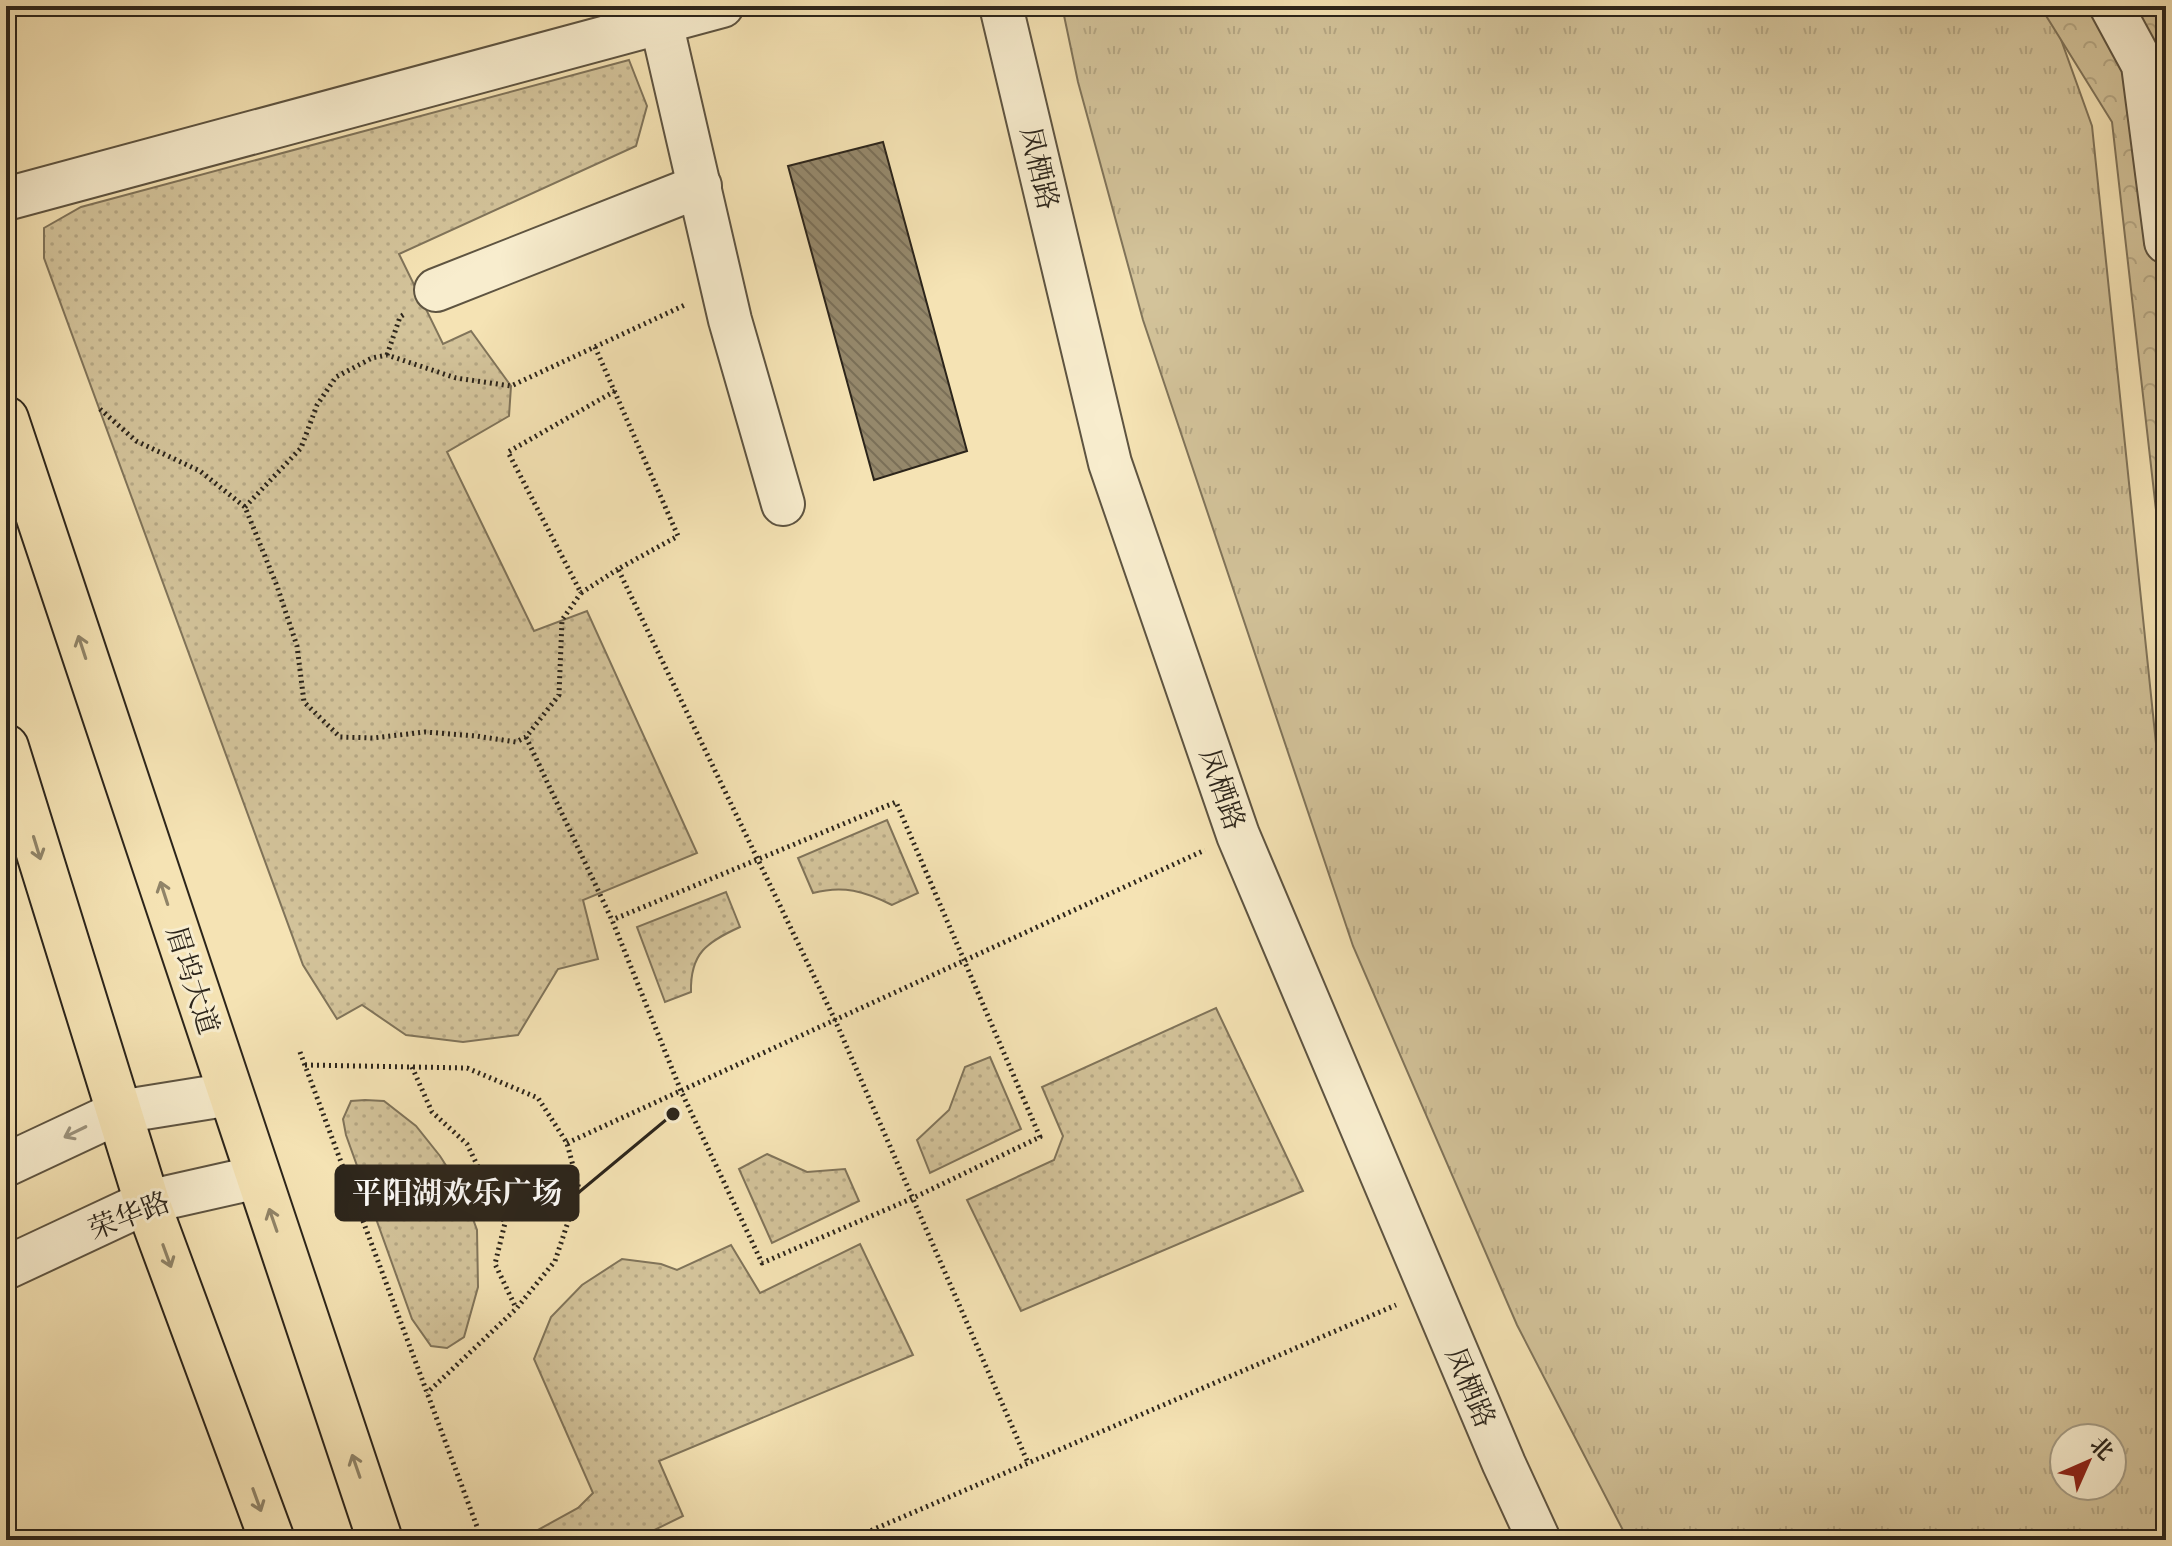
<svg xmlns="http://www.w3.org/2000/svg" width="2172" height="1546" font-family="Vollkorn,'Noto Serif SC',serif">
  <defs>
    <pattern id="grass-tufts" width="24" height="20" patternUnits="userSpaceOnUse" patternTransform="scale(2)"><rect width="24" height="20" fill="#d3c39a"/><path d="M3 7l-1-3M5 7V3M7 7l1-3M15 17l-1-3M17 17v-4M19 17l1-3" fill="none" stroke="#b5a784"/></pattern>
    <pattern id="forest-crowns" width="20" height="18" patternUnits="userSpaceOnUse" patternTransform="scale(2)"><rect width="20" height="18" fill="#d3c39a"/><path d="M2 6a3 3 0 1 1 6 0M12 15a3 3 0 1 1 6 0" fill="none" stroke="#b5a784"/></pattern>
    <pattern id="garden-dots" width="8" height="8" patternUnits="userSpaceOnUse" patternTransform="scale(2)"><rect width="8" height="8" fill="#d3c39a"/><path d="M2 2h.1M6 6h.1" fill="none" stroke="#b5a784" stroke-width="1.8" stroke-linecap="round"/></pattern>
    <pattern id="building-back-hatch" width="6" height="6" patternUnits="userSpaceOnUse" patternTransform="scale(2)"><rect width="6" height="6" fill="#95886b"/><path d="M-1 5l2 2M0 0l6 6M5-1l2 2" fill="none" stroke="#7a6f57"/></pattern>
  </defs>
  <rect width="100%" height="100%" fill="#f5e3b4"/>
  <filter id="stains"><feTurbulence type="fractalNoise" baseFrequency=".0025" numOctaves="4"/><feColorMatrix values="0 0 0 0 .2 0 0 0 0 .09 0 0 0 0 .02 0 0 0 .5 -.17"/></filter>
  <radialGradient id="worn" r=".72"><stop offset=".6" stop-color="#630" stop-opacity="0"/><stop offset="1" stop-color="#630" stop-opacity=".3"/></radialGradient>
  <!-- grass -->
  <path fill="url(#grass-tufts)" stroke="#80745a" stroke-width="2" fill-rule="evenodd" d="M1062,6h987l43,120 74,714v700h-538l-111,-215 -164,-379 -210,-626 -65,-238zM2064,1438h48v48h-48z"/>
  <!-- forest -->
  <polygon fill="url(#forest-crowns)" stroke="#80745a" stroke-width="2" points="2040,6 2166,6 2166,598 2112,122"/>
  <!-- garden -->
  <g fill="url(#garden-dots)" stroke="#80745a" stroke-width="2">
    <polygon points="629,60 647,106 636,146 399,254 443,344 471,331 511,386 509,416 447,452 534,631 587,611 697,853 583,900 598,959 558,969 518,1035 463,1042 406,1035 362,1005 337,1019 303,965 44,258 44,228 81,207"/>
    <path d="M887,820l31,73 -26,12c-28,-14 -49,-20 -79,-12l-15,-35z"/>
    <path d="M726,892l14,35c-33,15 -50,26 -49,65l-26,10 -28,-75z"/>
    <polygon points="1216,1008 1303,1191 1021,1311 967,1200 1054,1160 1063,1136 1042,1087"/>
    <polygon points="990,1057 1021,1129 930,1173 917,1140 949,1110 965,1067"/>
    <polygon points="365,1100 384,1101 416,1126 440,1156 463,1192 477,1230 478,1287 464,1337 447,1348 431,1346 412,1319 346,1135 343,1119 351,1101"/>
    <polygon points="767,1154 807,1172 845,1169 859,1201 772,1243 739,1169"/>
    <polygon points="860,1244 913,1355 659,1461 683,1516 634,1540 526,1540 525,1537 578,1508 593,1493 534,1359 551,1317 582,1285 622,1259 661,1264 677,1270 731,1245 760,1293"/>
  </g>
  <!-- building -->
  <polygon fill="url(#building-back-hatch)" stroke="#2c251b" stroke-width="2" points="883,142 967,451 874,480 788,166"/>
  <g fill="none" stroke-linecap="round" stroke-linejoin="round">
    <defs>
      <g id="minor">
        <polyline points="1001,6 1110,463 1238,835 1504,1464 1539,1540"/>
        <polyline points="2111,6 2143,65 2166,242"/>
        <polyline points="661,22 730,320 783,504"/>
        <polyline points="6,199 722,6"/>
        <polyline points="436,290 700,186"/>
        <polyline points="6,1165 119,1112 231,1094"/>
        <polyline points="6,1268 147,1202 258,1177"/>
      </g>
      <g id="major">
        <polyline points="6,419 380,1540"/>
        <polyline points="6,747 147,1202 272,1540"/>
      </g>
    </defs>
    <!-- minor casing -->
    <use href="#minor" stroke="#5e5441" stroke-width="46"/>
    <!-- major casing -->
    <use href="#major" stroke="#2c251b" stroke-width="48"/>
    <!-- path -->
    <g stroke="#2c251b" stroke-width="5" stroke-dasharray="2 4" stroke-linecap="butt">
      <polyline points="595,347 678,536 618,569 835,1020 1028,1463"/>
      <polyline points="387,355 400,317 406,313"/>
      <polyline points="615,391 508,452 581,593 618,569"/>
      <polyline points="100,409 136,441 200,471 245,507 277,586 297,646 304,702 340,737 373,738 425,732 476,736 516,742 526,737 559,695 562,620 581,593"/>
      <polyline points="245,507 301,448 317,405 336,377 372,358 387,355 456,378 511,386 687,304"/>
      <polyline points="526,737 612,920 681,1091 762,1263 913,1198 1040,1137 896,802 612,920"/>
      <polyline points="300,1052 482,1540"/>
      <polyline points="305,1065 467,1068 538,1098 567,1143 579,1189 555,1261 516,1309 427,1393"/>
      <polyline points="412,1067 432,1112 467,1144 505,1223 495,1264 516,1308"/>
      <polyline points="567,1143 1205,850"/>
      <polyline points="849,1540 1396,1305"/>
    </g>
    <!-- minor -->
    <use href="#minor" stroke="#f8edce" stroke-width="42"/>
    <!-- major -->
    <use href="#major" stroke="#f5e3b4" stroke-width="44"/>
  </g>
  <!-- one-way arrows -->
  <defs><path id="oneway-shaft" d="M-6 0H5M1.5-3L5.5 0L1.5 3" fill="none" stroke-width="1.6" stroke-linecap="round" stroke-linejoin="round" transform="scale(2)"/></defs>
  <g stroke="#908468">
    <use href="#oneway-shaft" transform="translate(82 647) rotate(-108)"/>
    <use href="#oneway-shaft" transform="translate(37 848) rotate(73)"/>
    <use href="#oneway-shaft" transform="translate(164 893) rotate(-108)"/>
    <use href="#oneway-shaft" transform="translate(273 1220) rotate(-109)"/>
    <use href="#oneway-shaft" transform="translate(167 1256) rotate(70)"/>
    <use href="#oneway-shaft" transform="translate(356 1466) rotate(-109)"/>
    <use href="#oneway-shaft" transform="translate(257 1500) rotate(70)"/>
  </g>
  <use stroke="#9c937d" href="#oneway-shaft" transform="translate(75 1132) rotate(154)"/>
  <g text-anchor="middle" stroke-width="6" stroke-linejoin="round" paint-order="stroke">
    <!-- street labels -->
    <g font-size="28" fill="#2c251b" stroke="#f8edce">
      <text transform="translate(1040 168) rotate(77)" y="10">凤栖路</text>
      <text transform="translate(1223 789) rotate(71)" y="10">凤栖路</text>
      <text transform="translate(193 980) rotate(72)" y="10">眉坞大道</text>
      <text transform="translate(129 1215) rotate(-21)" y="10">荣华路</text>
      <text transform="translate(1471 1387) rotate(67)" y="10">凤栖路</text>
    </g>
  </g>
  <!-- callouts -->
  <path fill="none" stroke="#2c251b" stroke-width="3" d="M673 1114L578 1193"/>
  <circle fill="#2c251b" stroke="#f8edce" stroke-width="3" cx="673" cy="1114" r="8"/>
  <rect fill="#2c251b" stroke="#2c251b" stroke-width="3" x="336" y="1166" width="242" height="54" rx="8"/>
  <g font-size="30" text-anchor="middle" font-weight="bold" fill="#fff">
    <text x="457" y="1203">平阳湖欢乐广场</text>
  </g>
  <!-- margin -->
  <rect width="2172" height="1546" fill="none" stroke="#f5e3b4" stroke-width="32"/>
  <rect x="8" y="8" width="2156" height="1530" fill="none" stroke="#2c251b" stroke-width="4"/>
  <rect x="16" y="16" width="2140" height="1514" fill="none" stroke="#2c251b" stroke-width="2"/>
  <!-- north arrow -->
  <g transform="translate(2088 1462) rotate(45)"><circle r="38" fill="#f8edce" stroke="#a69d86" stroke-width="2"/>
  <path d="M0-6L14 30L0 20L-14 30Z" fill="#8f2418"/>
  <text y="-12" font-size="22" font-weight="bold" text-anchor="middle" fill="#2c251b">北</text>
  </g>
  <rect width="100%" height="100%" filter="url(#stains)"/>
  <rect width="100%" height="100%" fill="url(#worn)"/>
</svg>
